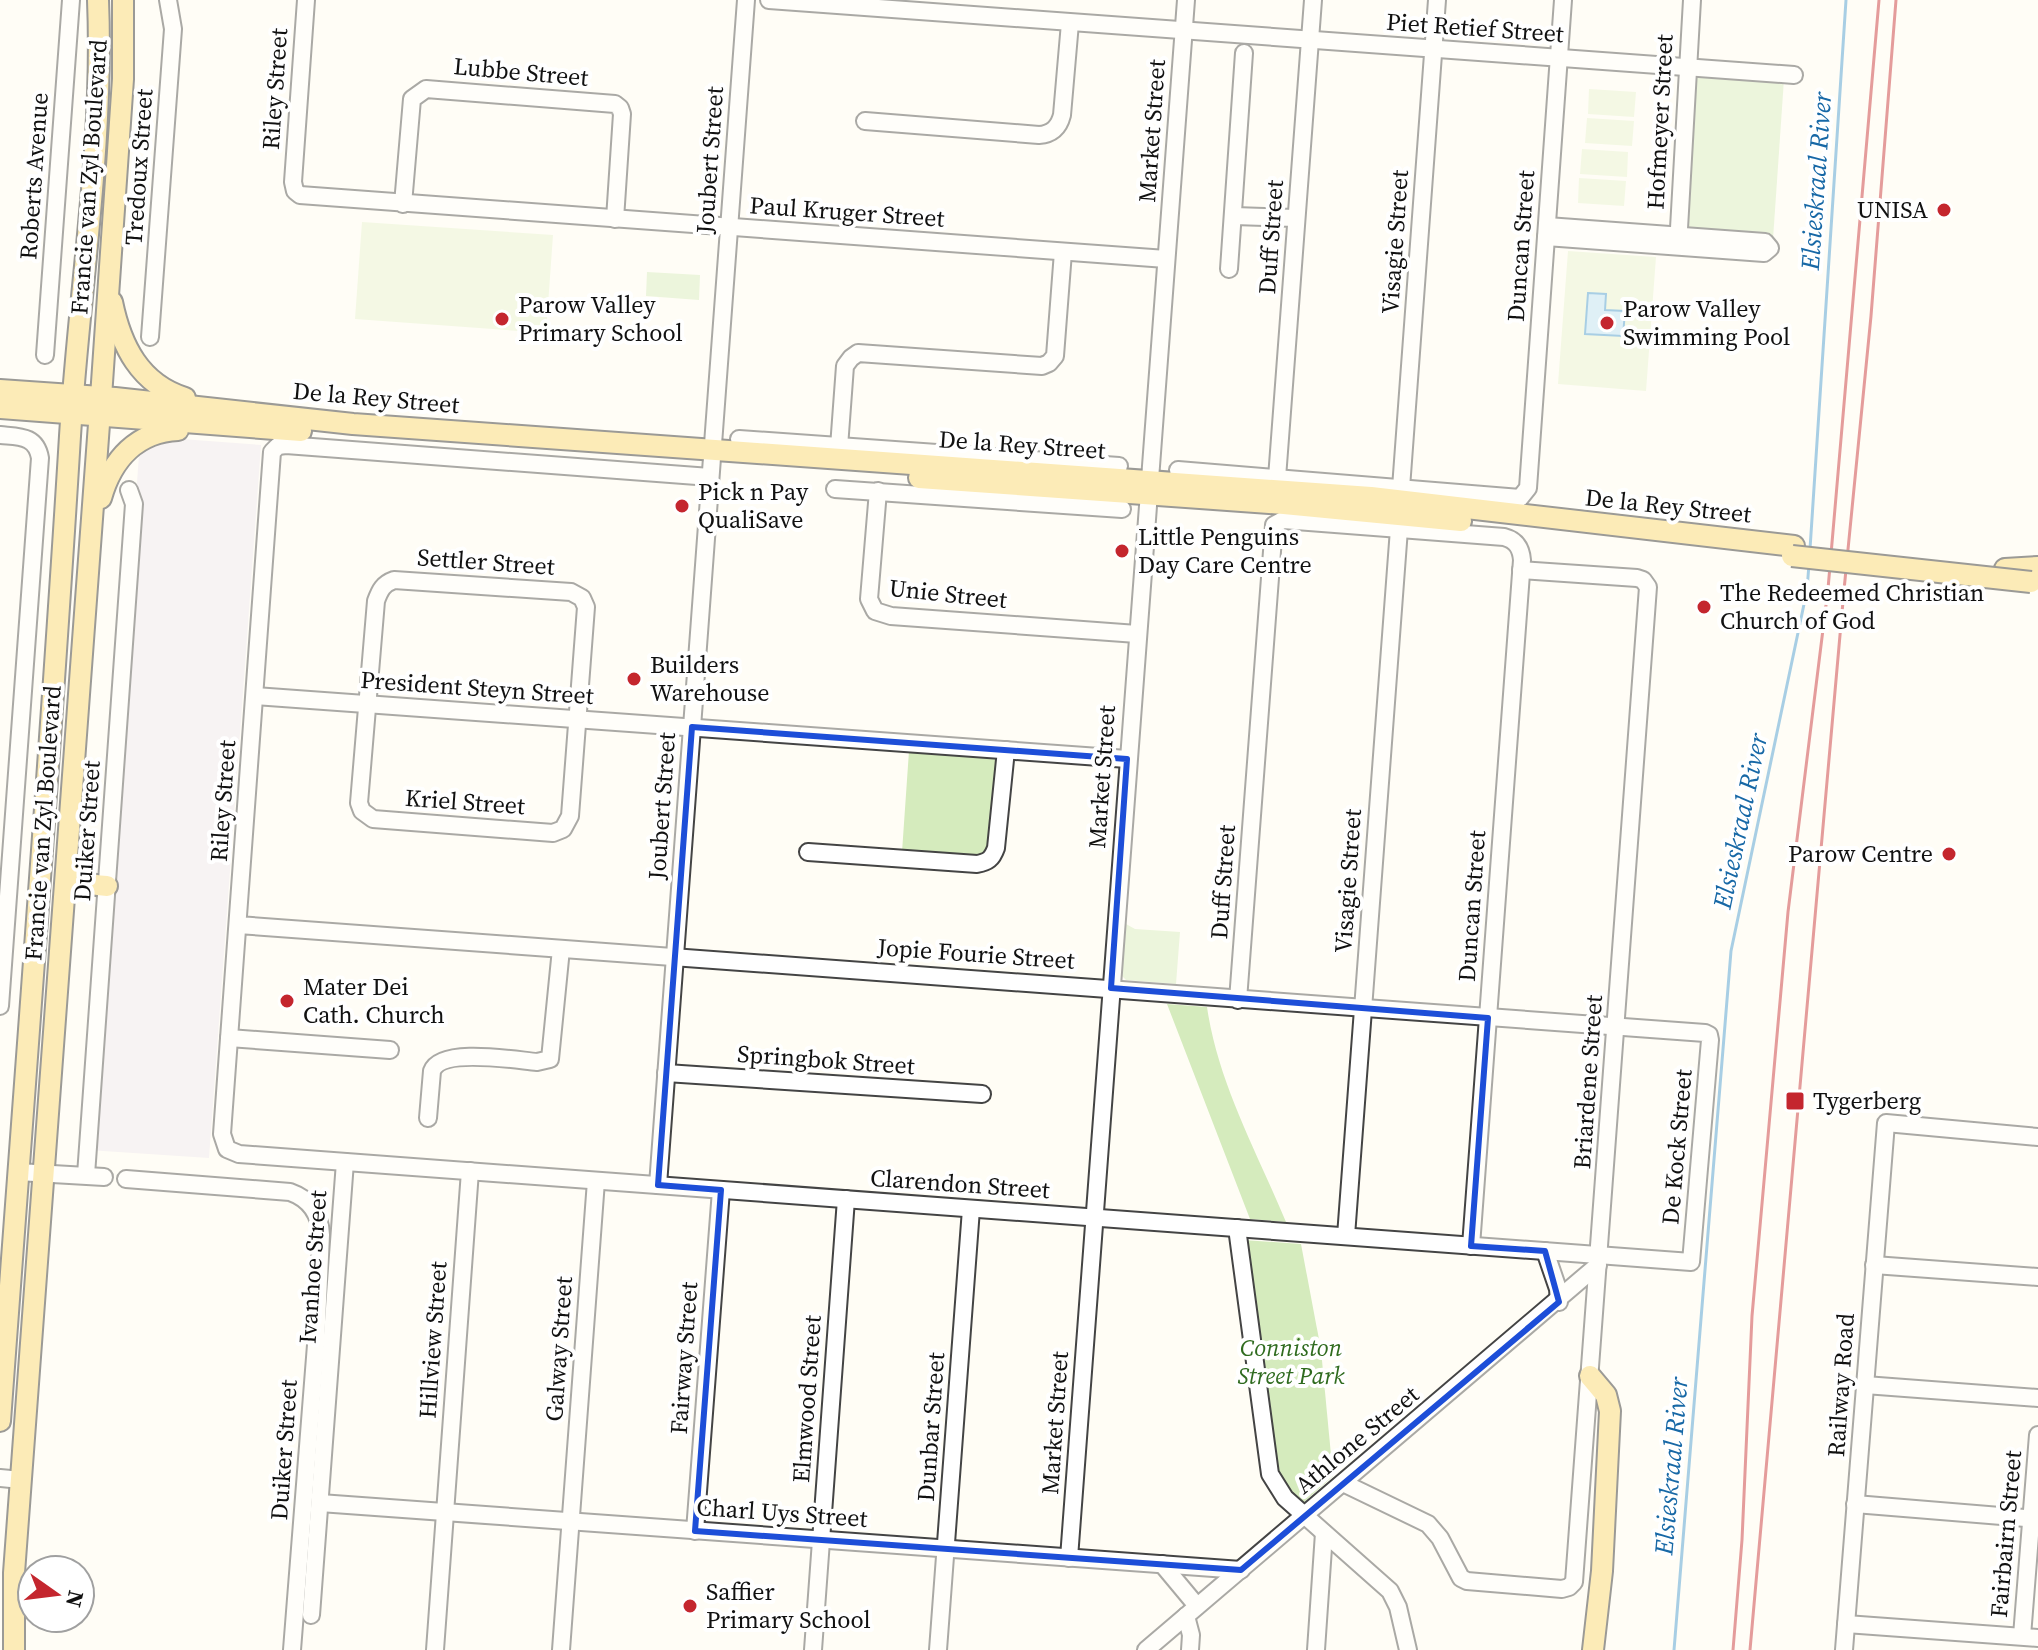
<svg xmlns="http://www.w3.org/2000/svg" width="2038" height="1650" font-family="'Source Serif 4',serif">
  <rect width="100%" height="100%" fill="#fffdf5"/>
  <!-- industrial -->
  <polygon fill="#eee6ef" points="168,438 261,445 209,1158 88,1150 139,455 144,449"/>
  <!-- green -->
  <g fill="#d5ebbd">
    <polygon points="1692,72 1784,79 1773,239 1687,232"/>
    <polygon points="647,272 700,275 699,300 646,296"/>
    <polygon points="909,751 989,757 991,755 996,758 993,846 985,857 902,852"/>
    <polygon points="1126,924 1135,929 1180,932 1176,984 1126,980 1122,976"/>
    <path d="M1167,1004l40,3c11,76 50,145 79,215l-36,-3z"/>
    <polygon points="1243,1240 1301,1244 1321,1350 1333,1476 1303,1503 1297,1501 1276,1476"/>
  </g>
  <!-- pitch -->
  <g fill="#e6f2cf">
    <polygon points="1589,89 1636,92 1634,117 1588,114"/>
    <polygon points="1587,118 1634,121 1632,146 1585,143"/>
    <polygon points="1582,149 1628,152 1627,177 1580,174"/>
    <polygon points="1579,178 1626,181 1624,206 1578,203"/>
    <polygon points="362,222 553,235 546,333 355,319"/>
    <polygon points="1568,251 1656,257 1646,391 1558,384"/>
  </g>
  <!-- water -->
  <polygon fill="#b9e0f7" stroke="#3f96cf" stroke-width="2" points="1588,293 1606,294 1605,310 1625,311 1623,336 1585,334"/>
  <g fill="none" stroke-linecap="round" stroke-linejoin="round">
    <!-- stream -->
    <g stroke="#3f96cf" stroke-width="3">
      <polyline points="1810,549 1846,0"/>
      <polyline points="1674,1650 1731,951 1807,590 1809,564"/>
    </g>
    <defs>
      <g id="minor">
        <polyline points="306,0 293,182 295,191 300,195 1166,259"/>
        <polyline points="769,0 1794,75"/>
        <path d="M865,121l174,14c13,-1 20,-8 23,-20l8,-92"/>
        <polyline points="403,204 412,99 426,89 615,104 620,108 622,114 615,219"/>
        <polyline points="1234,216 1296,218"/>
        <polyline points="1546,237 1764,253 1770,248 1765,242 1547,226"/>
        <polyline points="1678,246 1692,0"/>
        <polyline points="1229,269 1244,53"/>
        <polyline points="150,337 173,29 168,0"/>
        <polyline points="45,355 71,0"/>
        <path d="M0,435c19,2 36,0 40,23l-40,548"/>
        <polyline points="739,439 1119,466"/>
        <polyline points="839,447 845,366 851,358 858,353 1042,366 1049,363 1055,356 1063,252"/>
        <polyline points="1178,470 1520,498 1528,488 1563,0"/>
        <polyline points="1277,478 1313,0"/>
        <polyline points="1401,488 1437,0"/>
        <polyline points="835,489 1122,509"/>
        <polyline points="878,491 869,599 875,611 891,616 1137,634"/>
        <path d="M394,580l177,12 11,6 4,9 -16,209 -7,13 -10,4 -180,-14 -11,-8 -3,-8 17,-202c4,-11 7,-17 18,-21z"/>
        <polyline points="255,696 1127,759"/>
        <path d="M808,852l169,12c11,-2 15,-5 19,-16l10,-98"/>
        <polyline points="238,925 1705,1033 1709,1035 1710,1040 1691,1262 239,1154 227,1149 222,1134 272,452 278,446 286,445 710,477"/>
        <path d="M1238,1000l36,-475 9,-5 221,17c12,3 17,11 18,23l-51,686"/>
        <polyline points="229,1038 390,1050"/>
        <polyline points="666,1073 982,1094"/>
        <path d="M428,1118l4,-47c9,-24 82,-11 105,-9l13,-3 11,-110"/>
        <polyline points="18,1172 104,1177"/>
        <polyline points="86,1175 134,504 129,490"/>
        <path d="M126,1179l164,13c20,7 30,22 31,43l-5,110 -24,305"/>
        <polyline points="658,1185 746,0"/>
        <polyline points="1237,1228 1270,1474 1285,1498 1390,1591 1398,1607 1408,1650"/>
        <polyline points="1346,1236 1399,529"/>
        <polyline points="1545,1251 1558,1289 1559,1302"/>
        <polyline points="1874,1265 2038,1277"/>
        <polyline points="1865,1385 2038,1398"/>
        <polyline points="0,1478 21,1480"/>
        <polyline points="1343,1483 1428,1524 1440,1538 1461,1578 1467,1581 1562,1589 1569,1587 1574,1582 1648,587 1643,580 1637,578 1521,570"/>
        <polyline points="320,1503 1241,1570"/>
        <polyline points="1855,1504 2038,1519"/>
        <polyline points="695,1531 721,1190"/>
        <polyline points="1069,1558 1186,0"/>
        <polyline points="1162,1564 1197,1606"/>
        <polyline points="311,1615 345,1162"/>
        <polyline points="1186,1616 1191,1635 1190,1650"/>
        <polyline points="1846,1624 2038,1638"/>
        <polyline points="2022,1636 2038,1435"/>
        <polyline points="435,1650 470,1171"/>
        <polyline points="561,1650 596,1181"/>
        <polyline points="813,1650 846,1199"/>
        <polyline points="938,1650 971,1209"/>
        <polyline points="1146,1650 1598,1265"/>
        <polyline points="1316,1650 1324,1533"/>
        <polyline points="1844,1650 1886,1123 2038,1137"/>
      </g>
      <g id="major">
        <path d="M112,302c9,44 28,82 73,96"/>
        <polyline points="0,390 115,398 353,424 1371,497 1794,546"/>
        <polyline points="0,408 301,431"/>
        <polyline points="919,478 1284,504 1461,521"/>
        <path d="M101,498c11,-39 36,-66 77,-68"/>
        <polyline points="2005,569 2038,567"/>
        <path d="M67,859c9,21 17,26 40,27"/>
        <polyline points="1590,1376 1606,1395 1610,1411 1602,1571 1593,1650"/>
        <path d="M0,1421c24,-328 50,-657 70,-985 9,-145 34,-291 28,-436"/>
        <polyline points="14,1650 14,1573 101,397 123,79 123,0"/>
      </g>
    </defs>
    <!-- minor casing -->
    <use href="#minor" stroke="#444" stroke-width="20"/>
    <!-- major casing -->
    <use href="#major" stroke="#222" stroke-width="24"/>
    <!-- minor -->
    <use href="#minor" stroke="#fff" stroke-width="16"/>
    <!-- major -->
    <use href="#major" stroke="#f9d66b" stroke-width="20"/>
    <!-- rail -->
    <g stroke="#c4262e" stroke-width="3">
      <polyline points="1733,1650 1742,1540 1752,1316 1788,912 1828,589 1879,0"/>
      <polyline points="1750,1650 1844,590 1871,316 1896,0"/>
    </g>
    <defs>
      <polyline id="major-bridge" points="1792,556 2031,582"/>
    </defs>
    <!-- major-bridge casing -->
    <use href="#major-bridge" stroke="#222" stroke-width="24" stroke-linecap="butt"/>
    <!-- major-bridge -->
    <use href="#major-bridge" stroke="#f9d66b" stroke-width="20"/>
  </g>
  <!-- marked area -->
  <path d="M0 0H2038V1650H0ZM692,727l435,32 -16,229 377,30 -17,228 74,5 14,51 -318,268 -546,-39 26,-341 -63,-5z" fill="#fffdf5" fill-opacity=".55" fill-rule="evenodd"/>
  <path fill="none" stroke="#1d4ed8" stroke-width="6" stroke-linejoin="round" d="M692,727l435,32 -16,229 377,30 -17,228 74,5 14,51 -318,268 -546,-39 26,-341 -63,-5z"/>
  <!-- markers -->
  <g fill="#c4262e" stroke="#fff" stroke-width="3">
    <circle cx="1944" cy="210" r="8"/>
    <circle cx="502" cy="319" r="8"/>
    <circle cx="1607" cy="323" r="8"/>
    <circle cx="682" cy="506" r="8"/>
    <circle cx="1122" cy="551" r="8"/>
    <circle cx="1704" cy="607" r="8"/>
    <circle cx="634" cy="679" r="8"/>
    <circle cx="1949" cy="854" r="8"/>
    <circle cx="287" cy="1001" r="8"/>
    <rect x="1785" y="1091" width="20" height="20" rx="4"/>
    <circle cx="690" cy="1606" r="8"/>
  </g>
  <g text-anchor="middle" stroke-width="8" stroke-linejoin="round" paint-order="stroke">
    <!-- street labels -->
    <g font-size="24" fill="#111" stroke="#fff">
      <text transform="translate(1475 28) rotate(4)" y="8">Piet Retief Street</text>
      <text transform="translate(521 72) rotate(5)" y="8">Lubbe Street</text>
      <text transform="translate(275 89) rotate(-86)" y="8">Riley Street</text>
      <text transform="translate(1660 122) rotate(-87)" y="8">Hofmeyer Street</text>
      <text transform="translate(1152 131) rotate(-86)" y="8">Market Street</text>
      <text transform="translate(710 160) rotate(-86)" y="8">Joubert Street</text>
      <text transform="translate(139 167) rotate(-86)" y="8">Tredoux Street</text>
      <text transform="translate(34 176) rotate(-86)" y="8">Roberts Avenue</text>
      <text transform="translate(89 177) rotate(-86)" y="8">Francie van Zyl Boulevard</text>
      <text transform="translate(847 212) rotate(4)" y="8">Paul Kruger Street</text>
      <text transform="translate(1271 237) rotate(-86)" y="8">Duff Street</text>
      <text transform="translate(1395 242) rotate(-86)" y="8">Visagie Street</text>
      <text transform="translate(1521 246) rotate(-86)" y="8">Duncan Street</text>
      <text transform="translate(376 398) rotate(5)" y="8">De la Rey Street</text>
      <text transform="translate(1022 445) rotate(4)" y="8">De la Rey Street</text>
      <text transform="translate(1668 506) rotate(6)" y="8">De la Rey Street</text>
      <text transform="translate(486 562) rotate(4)" y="8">Settler Street</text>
      <text transform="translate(948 594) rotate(6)" y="8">Unie Street</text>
      <text transform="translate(477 688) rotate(4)" y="8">President Steyn Street</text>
      <text transform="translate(1102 777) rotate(-86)" y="8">Market Street</text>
      <text transform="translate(223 801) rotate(-86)" y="8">Riley Street</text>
      <text transform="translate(465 802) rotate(4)" y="8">Kriel Street</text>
      <text transform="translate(662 806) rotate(-86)" y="8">Joubert Street</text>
      <text transform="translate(43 823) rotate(-86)" y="8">Francie van Zyl Boulevard</text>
      <text transform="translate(87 831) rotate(-86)" y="8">Duiker Street</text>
      <text transform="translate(1348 881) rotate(-86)" y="8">Visagie Street</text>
      <text transform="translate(1223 882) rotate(-86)" y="8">Duff Street</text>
      <text transform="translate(1472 906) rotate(-86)" y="8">Duncan Street</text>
      <text transform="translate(976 954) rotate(4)" y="8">Jopie Fourie Street</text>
      <text transform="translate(826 1060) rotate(4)" y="8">Springbok Street</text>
      <text transform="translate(1588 1082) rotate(-86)" y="8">Briardene Street</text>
      <text transform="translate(1677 1147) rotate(-85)" y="8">De Kock Street</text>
      <text transform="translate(960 1184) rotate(4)" y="8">Clarendon Street</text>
      <text transform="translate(313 1267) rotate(-86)" y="8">Ivanhoe Street</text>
      <text transform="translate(433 1340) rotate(-86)" y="8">Hillview Street</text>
      <text transform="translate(559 1349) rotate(-86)" y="8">Galway Street</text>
      <text transform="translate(684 1358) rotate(-86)" y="8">Fairway Street</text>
      <text transform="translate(1841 1385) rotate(-86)" y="8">Railway Road</text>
      <text transform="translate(807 1399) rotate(-86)" y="8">Elmwood Street</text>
      <text transform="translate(1055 1423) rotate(-86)" y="8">Market Street</text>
      <text transform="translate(931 1427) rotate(-86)" y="8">Dunbar Street</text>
      <text transform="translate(1357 1440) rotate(-40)" y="8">Athlone Street</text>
      <text transform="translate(284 1450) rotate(-86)" y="8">Duiker Street</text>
      <text transform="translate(782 1513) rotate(4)" y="8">Charl Uys Street</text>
      <text transform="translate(2006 1534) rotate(-85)" y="8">Fairbairn Street</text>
    </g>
    <!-- poi labels -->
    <g font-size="24" fill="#111" stroke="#fff" text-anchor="start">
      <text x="1928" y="218" text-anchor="end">UNISA</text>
      <text x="518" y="313">Parow Valley<tspan x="518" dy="28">Primary School</tspan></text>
      <text x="1623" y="317">Parow Valley<tspan x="1623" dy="28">Swimming Pool</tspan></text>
      <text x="698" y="500">Pick n Pay<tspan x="698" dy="28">QualiSave</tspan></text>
      <text x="1138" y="545">Little Penguins<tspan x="1138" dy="28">Day Care Centre</tspan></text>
      <text x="1720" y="601">The Redeemed Christian<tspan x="1720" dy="28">Church of God</tspan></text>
      <text x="650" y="673">Builders<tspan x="650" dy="28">Warehouse</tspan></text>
      <text x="1933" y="862" text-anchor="end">Parow Centre</text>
      <text x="303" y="995">Mater Dei<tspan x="303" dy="28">Cath. Church</tspan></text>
      <text x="1813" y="1109">Tygerberg</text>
      <text x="706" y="1600">Saffier<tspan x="706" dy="28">Primary School</tspan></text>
    </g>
    <!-- park labels -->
    <g font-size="24" font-style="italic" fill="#2f6b1f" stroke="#fff">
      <text x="1291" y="1356">Conniston<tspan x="1291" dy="28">Street Park</tspan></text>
    </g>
    <!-- water labels -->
    <g font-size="26" font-style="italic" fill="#1768a6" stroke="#fff">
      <text transform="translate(1816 181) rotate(-86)" y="9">Elsieskraal River</text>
      <text transform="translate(1740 821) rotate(-78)" y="9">Elsieskraal River</text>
      <text transform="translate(1671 1466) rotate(-85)" y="9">Elsieskraal River</text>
    </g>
  </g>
  <!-- north arrow -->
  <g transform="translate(56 1594) rotate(104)"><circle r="38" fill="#ffffff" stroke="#a0a0a0" stroke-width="2"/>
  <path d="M0-6L14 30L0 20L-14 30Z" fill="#c4262e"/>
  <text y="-12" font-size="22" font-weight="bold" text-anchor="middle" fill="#111111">N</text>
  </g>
</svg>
